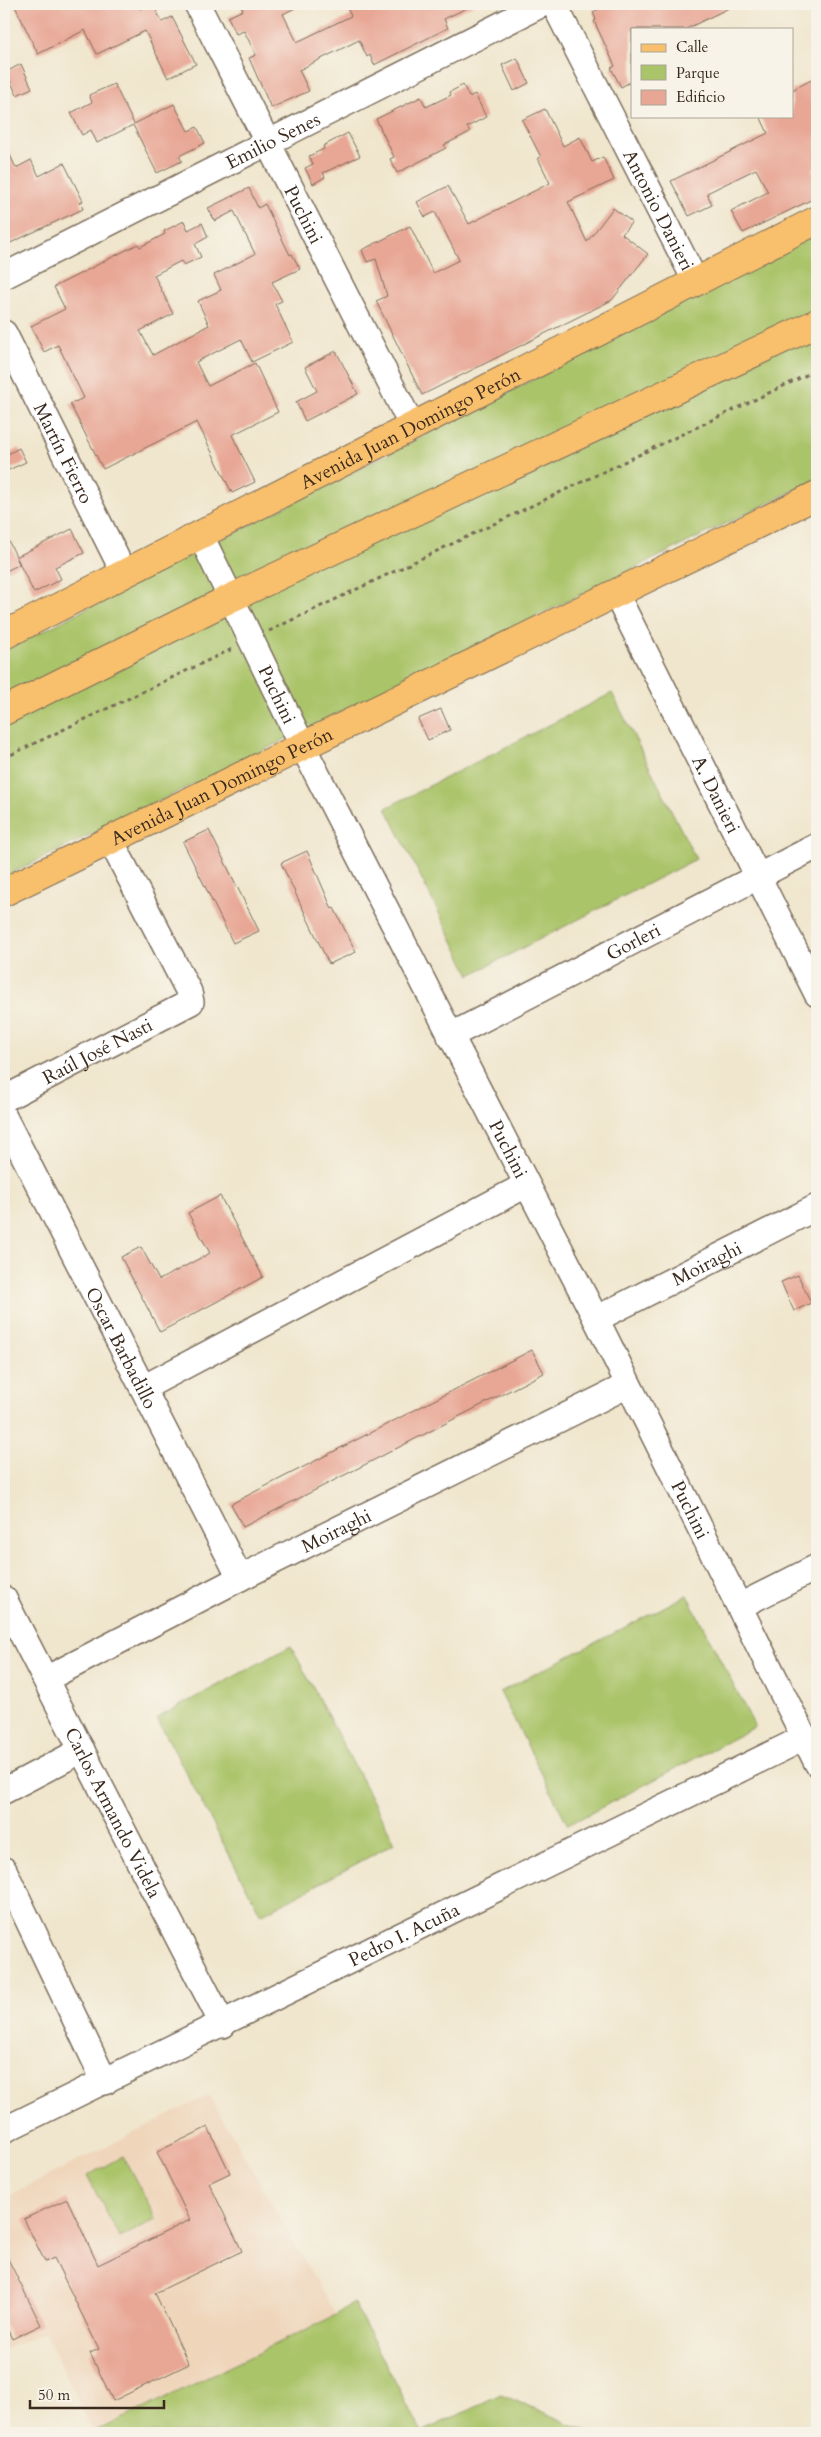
<svg xmlns="http://www.w3.org/2000/svg" width="821" height="2437" font-family="Cardo,serif">
  <rect width="100%" height="100%" fill="#f7f3e8"/>
  <filter id="ink" filterUnits="userSpaceOnUse"><feTurbulence type="fractalNoise" baseFrequency=".02" numOctaves="2"/><feDisplacementMap in="SourceGraphic" scale="10" xChannelSelector="R" yChannelSelector="G"/><feConvolveMatrix kernelMatrix="1 2 1 2 8 2 1 2 1" color-interpolation-filters="sRGB"/></filter>
  <filter id="wash" filterUnits="userSpaceOnUse"><feTurbulence type="fractalNoise" baseFrequency=".0096" numOctaves="4" result="noise"/><feDisplacementMap in="SourceGraphic" scale="20" xChannelSelector="R" yChannelSelector="G"/><feGaussianBlur stdDeviation="1.12" result="paint"/><feColorMatrix in="noise" values="0 0 0 0 0 0 0 0 0 0 0 0 0 0 0 0 0 1.4 0 .05"/><feComposite in="paint" operator="in"/></filter>
  <g filter="url(#wash)">
    <rect width="100%" height="100%" fill="#f0e6cd"/>
    <!-- built -->
    <polygon fill="#efd6bb" points="209,2095 336,2315 93,2432 45,2332 4,2350 4,2198"/>
    <!-- green -->
    <g fill="#aac469" stroke="#727744">
      <polygon points="817,234 817,479 4,877 4,651"/>
      <polygon points="612,693 696,859 470,975 386,808"/>
      <polygon points="687,1595 755,1727 568,1825 500,1692"/>
      <polygon points="291,1646 395,1843 261,1915 157,1718"/>
      <polygon points="123,2156 156,2219 120,2238 87,2176"/>
      <polygon points="353,2302 422,2432 501,2394 591,2433 93,2433 336,2315"/>
    </g>
    <g id="blocks">
      <!-- building -->
      <g fill="#e8a694">
        <polygon points="14,4 137,4 140,9 153,4 162,22 172,17 196,64 168,78 145,31 97,54 85,30 38,54"/>
        <polygon points="240,4 303,4 283,14 297,42 351,16 345,4 475,4 444,19 448,28 374,65 370,55 367,57 359,40 299,70 309,91 271,108 249,58 256,55 244,31 236,34 228,17 243,10"/>
        <polygon points="610,4 737,4 686,29 632,29 632,81 621,87 611,68 615,66 594,21 596,20 593,12"/>
        <polygon points="517,58 529,83 514,91 502,65"/>
        <polygon points="21,64 32,88 17,95 6,72"/>
        <polygon points="817,77 817,167 812,169 817,179 817,197 743,233 731,211 768,192 756,169 707,193 712,205 689,216 671,181 768,133 760,116 792,116 792,90"/>
        <polygon points="114,84 134,124 174,104 188,131 197,127 205,143 179,156 182,161 157,173 133,125 97,143 91,130 82,135 71,113 92,102 89,95"/>
        <polygon points="463,85 469,97 475,94 486,117 467,127 470,132 444,145 446,148 397,173 390,159 394,157 376,119 421,97 426,107 451,95 450,92"/>
        <polygon points="545,109 563,146 580,137 592,162 603,157 614,180 568,202 587,242 613,208 632,222 622,234 648,254 612,300 422,395 376,301 387,296 376,259 367,262 362,250 410,226 433,273 459,260 435,212 425,217 417,202 448,186 469,224 550,183 538,158 541,157 522,120"/>
        <polygon points="348,133 360,156 323,173 325,177 313,184 305,168 313,164 309,156 324,149 323,146"/>
        <polygon points="4,142 16,168 31,160 39,176 64,163 83,201 80,202 83,209 4,246"/>
        <polygon points="249,188 258,208 265,204 290,255 292,254 300,269 272,282 282,301 275,304 293,342 252,362 241,339 196,362 208,386 255,363 278,412 232,435 255,482 232,493 197,422 103,469 70,404 84,398 58,345 44,352 31,326 65,309 54,287 138,244 140,247 165,234 164,231 184,221 188,230 202,223 208,237 195,244 201,257 184,265 181,261 154,275 173,314 140,331 153,355 209,325 198,301 221,290 214,275 255,254 234,211 215,221 208,208"/>
        <polygon points="336,351 358,394 305,421 296,402 317,391 305,367"/>
        <polygon points="19,448 26,462 4,472 4,456"/>
        <polygon points="72,529 84,553 55,567 61,579 34,593 16,557"/>
        <polygon points="4,532 20,564 4,572"/>
        <polygon points="441,709 450,730 428,740 418,719"/>
        <polygon points="209,830 259,931 233,943 183,842"/>
        <polygon points="307,851 332,909 334,908 356,952 329,964 281,863"/>
        <polygon points="220,1196 263,1277 160,1332 121,1257 141,1247 159,1280 210,1253 188,1213"/>
        <polygon points="798,1275 811,1303 794,1311 781,1282"/>
        <polygon points="532,1350 544,1373 243,1527 231,1504"/>
        <polygon points="208,2127 230,2173 209,2183 242,2251 155,2293 189,2364 113,2401 90,2353 99,2349 54,2258 45,2262 24,2219 67,2199 98,2265 190,2220 157,2152"/>
        <polygon points="4,2251 41,2325 12,2339 4,2322"/>
      </g>
    </g>
  </g>
  <g filter="url(#ink)">
    <use href="#blocks" fill-opacity="0" stroke="#7a6c5b" stroke-width="1"/>
    <g fill="none" stroke-linecap="round" stroke-linejoin="round">
      <defs>
        <g id="minor">
          <path id="s1" d="M197,4l215,422"/>
          <path id="s2" d="M554,4l142,278"/>
          <path id="s3" d="M4,276l538,-272"/>
          <path id="s4" d="M4,333l120,240"/>
          <path id="s5" d="M200,534l103,213 293,572 221,444"/>
          <path id="s6" d="M616,594l201,400"/>
          <path id="s7" d="M450,1036l367,-190"/>
          <path id="s8" d="M4,1099l187,-97 -2,-10 -79,-153"/>
          <path id="s9" d="M4,1117l236,461"/>
          <path id="s10" d="M596,1319l221,-112"/>
          <polyline points="143,1388 526,1185"/>
          <path id="s11" d="M4,1599l219,426"/>
          <polyline points="740,1606 817,1567"/>
          <path id="s12" d="M46,1679l194,-101 388,-193"/>
          <polyline points="4,1791 82,1750"/>
          <polyline points="4,1870 105,2082"/>
          <path id="s13" d="M4,2130l800,-392"/>
        </g>
        <g id="major">
          <path id="s14" d="M4,635l813,-415"/>
          <polyline points="4,711 231,598 817,323"/>
          <path id="s15" d="M4,892l813,-397"/>
        </g>
      </defs>
      <!-- minor casing -->
      <use href="#minor" stroke="#7a6c5b" stroke-width="28"/>
      <!-- major casing -->
      <use href="#major" stroke="#7a6c5b" stroke-width="30"/>
      <!-- path -->
      <g stroke="#7a6c5b" stroke-width="3" stroke-dasharray="4 4" stroke-linecap="butt">
        <polyline points="269,631 817,370"/>
        <polyline points="4,758 232,649"/>
      </g>
      <!-- minor -->
      <use href="#minor" stroke="#fff" stroke-width="25"/>
      <!-- major -->
      <use href="#major" stroke="#f8bf6c" stroke-width="28"/>
    </g>
  </g>
  <g text-anchor="middle" stroke-width="4" stroke-linejoin="round" paint-order="stroke">
    <!-- street labels -->
    <g font-size="19" fill="#3b2a1e" stroke="#f7f3e8">
      <text dy="7" stroke="none"><textPath href="#s3" startOffset="301">Emilio Senes</textPath></text>
      <text dy="7" stroke="none"><textPath href="#s2" startOffset="231">Antonio Danieri</textPath></text>
      <text dy="7" stroke="none"><textPath href="#s1" startOffset="236">Puchini</textPath></text>
      <text dy="7" stroke="none"><textPath href="#s14" startOffset="456">Avenida Juan Domingo Perón</textPath></text>
      <text dy="7" stroke="none"><textPath href="#s4" startOffset="134">Martín Fierro</textPath></text>
      <text dy="7" stroke="none"><textPath href="#s5" startOffset="178">Puchini</textPath></text>
      <text dy="7" stroke="none"><textPath href="#s15" startOffset="242">Avenida Juan Domingo Perón</textPath></text>
      <text dy="7" stroke="none"><textPath href="#s6" startOffset="224">A. Danieri</textPath></text>
      <text dy="7" stroke="none"><textPath href="#s7" startOffset="206">Gorleri</textPath></text>
      <text dy="7" stroke="none"><textPath href="#s8" startOffset="105">Raúl José Nasti</textPath></text>
      <text dy="7" stroke="none"><textPath href="#s5" startOffset="688">Puchini</textPath></text>
      <text dy="7" stroke="none"><textPath href="#s10" startOffset="124">Moiraghi</textPath></text>
      <text dy="7" stroke="none"><textPath href="#s9" startOffset="259">Oscar Barbadillo</textPath></text>
      <text dy="7" stroke="none"><textPath href="#s5" startOffset="1092">Puchini</textPath></text>
      <text dy="7" stroke="none"><textPath href="#s12" startOffset="326">Moiraghi</textPath></text>
      <text dy="7" stroke="none"><textPath href="#s11" startOffset="240">Carlos Armando Videla</textPath></text>
      <text dy="7" stroke="none"><textPath href="#s13" startOffset="445">Pedro I. Acuña</textPath></text>
    </g>
  </g>
  <!-- margin -->
  <rect width="821" height="2437" fill="none" stroke="#f7f3e8" stroke-width="20"/>
  <!-- legend -->
  <rect x="631" y="28" width="162" height="90" fill="#f7f3e8" stroke="#aca397"/>
  <rect x="641" y="44" width="25" height="8" fill="#f8bf6c" stroke="#aca397"/>
  <text x="676" y="52" font-size="15" fill="#3b2a1e">Calle</text>
  <rect x="641" y="65" width="25" height="15" fill="#aac469" stroke="#aca397"/>
  <text x="676" y="78" font-size="15" fill="#3b2a1e">Parque</text>
  <rect x="641" y="90" width="25" height="15" fill="#e8a694" stroke="#aca397"/>
  <text x="676" y="102" font-size="15" fill="#3b2a1e">Edificio</text>
  <!-- scale -->
  <path d="M30 2400v8h134v-8" fill="none" stroke="#3b2a1e" stroke-width="2.5"/>
  <text x="38" y="2400" font-size="15" fill="#3b2a1e" stroke="#f7f3e8" stroke-width="4" paint-order="stroke">50 m</text>
</svg>
